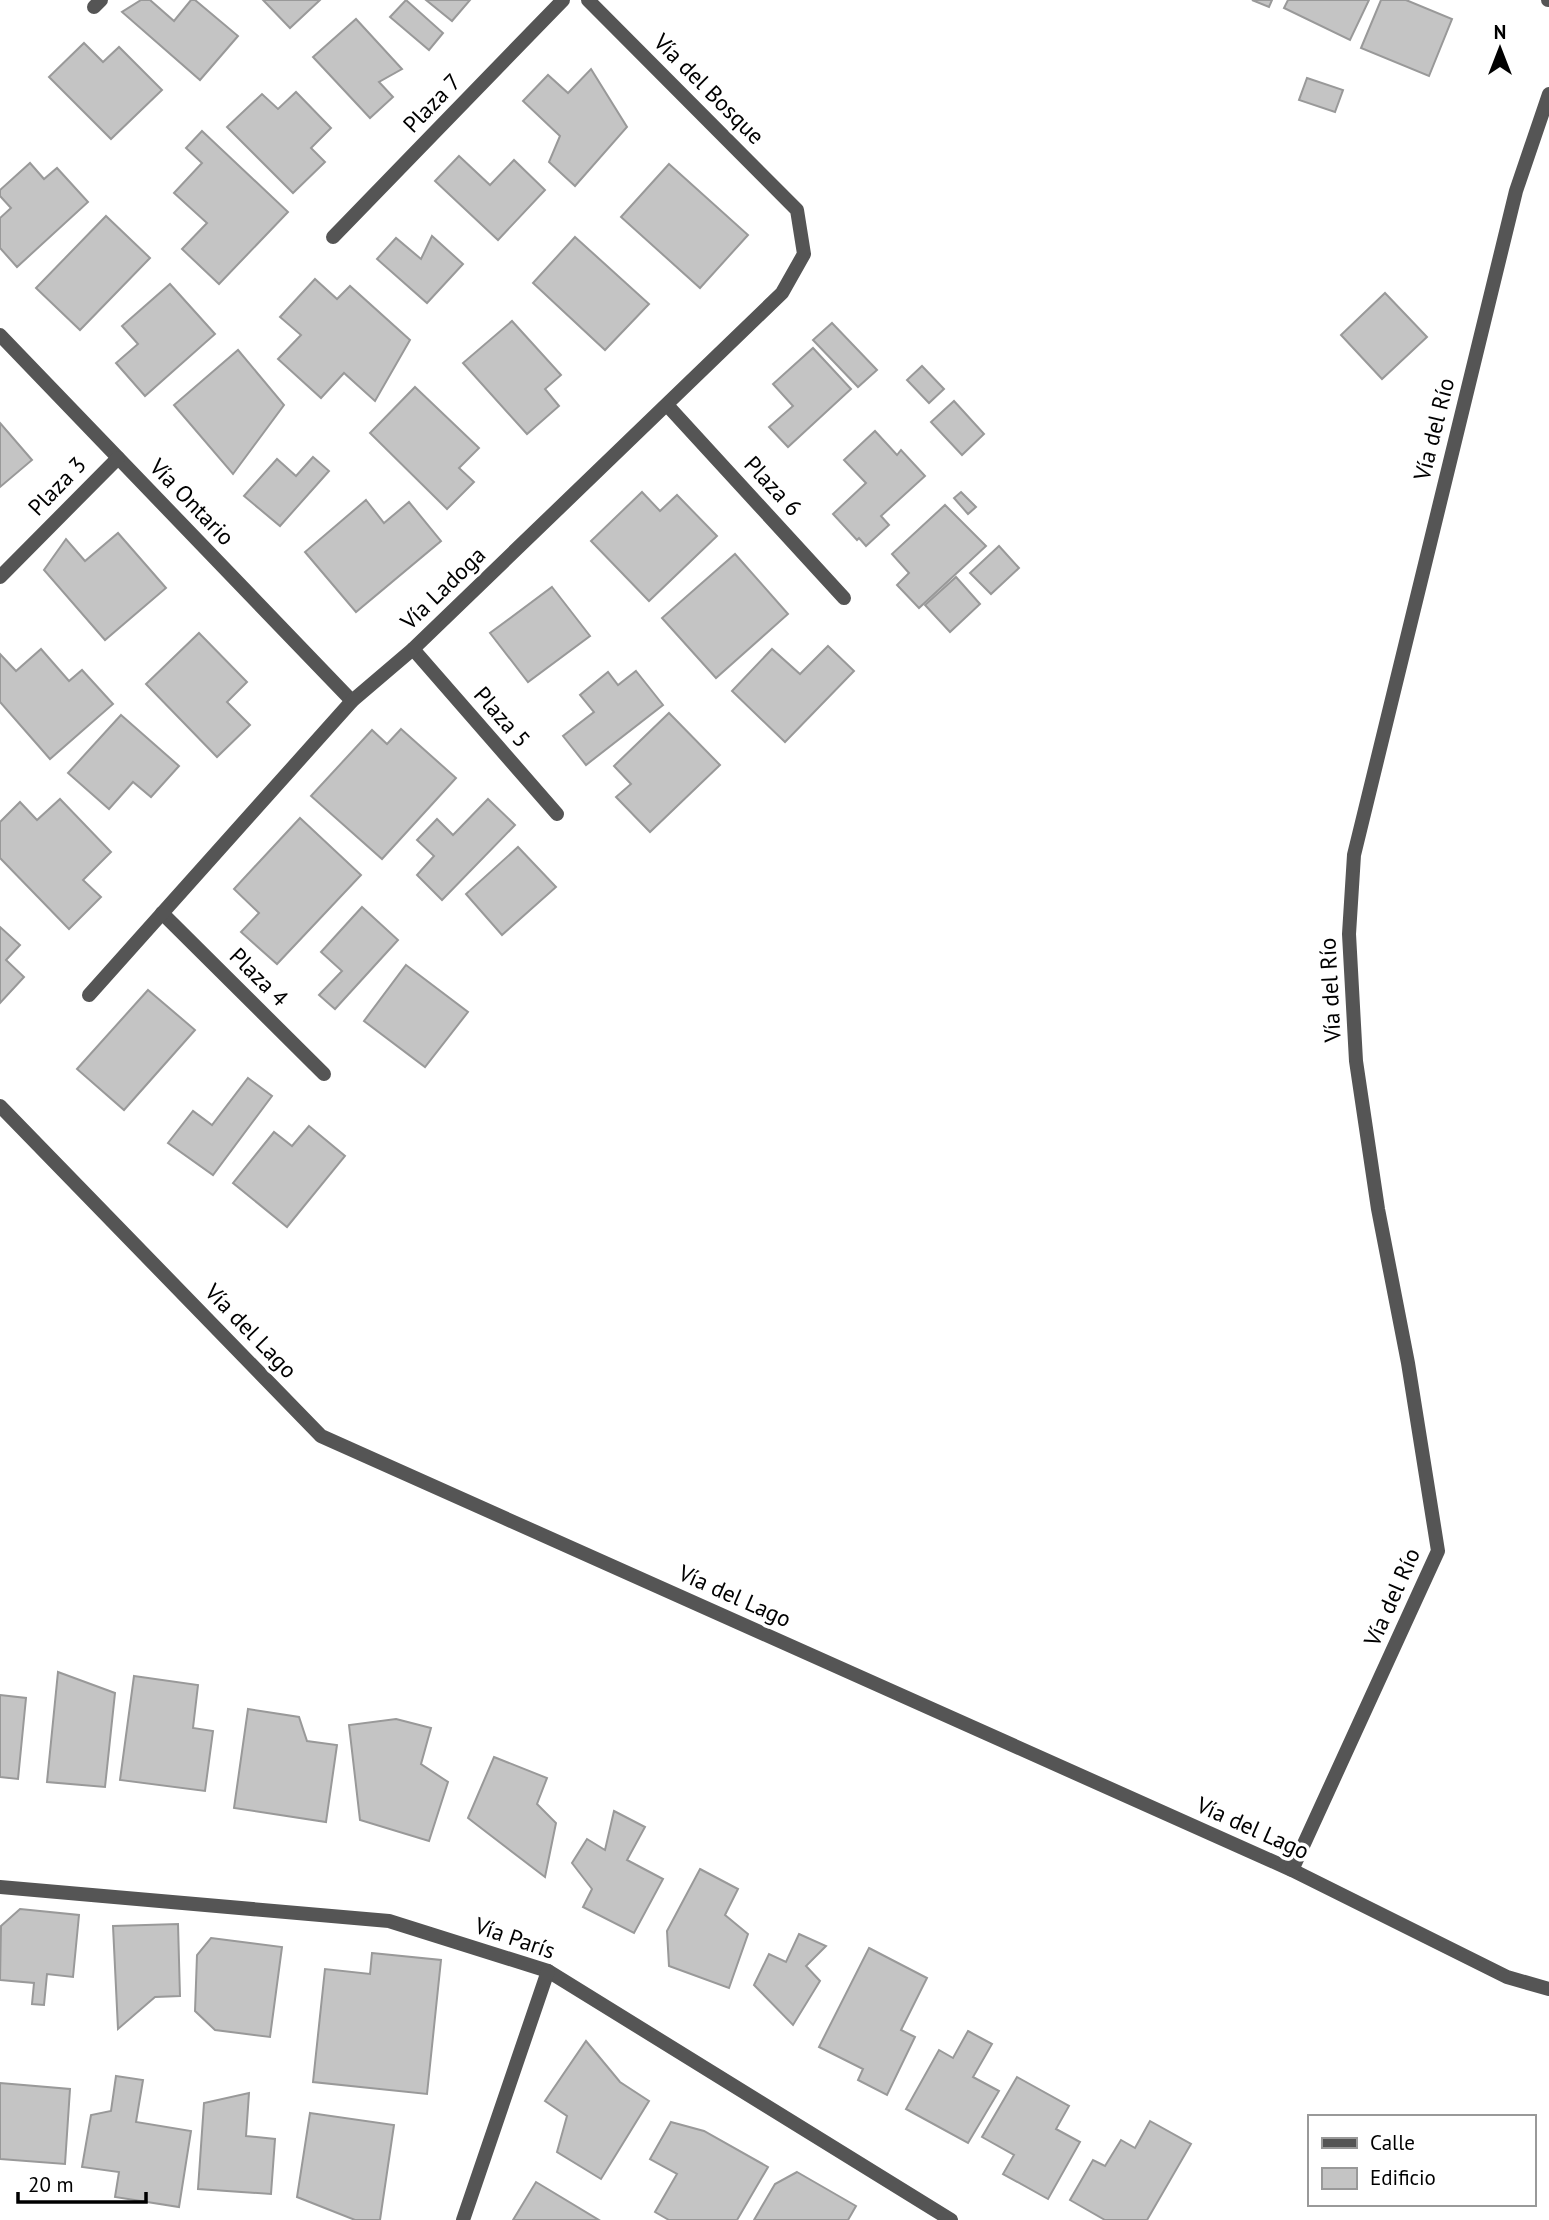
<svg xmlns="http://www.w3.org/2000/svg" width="1549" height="2220" font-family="'PT Sans',sans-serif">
  <rect width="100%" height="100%" fill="#fff"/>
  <!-- building -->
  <g fill="#c4c4c4" stroke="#999" stroke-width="2">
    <polygon points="141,0 150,0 174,21 191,0 195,0 238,36 200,80 122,12"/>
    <polygon points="263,0 320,0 290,28"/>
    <polygon points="406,0 443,33 429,50 390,17"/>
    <polygon points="426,0 470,0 452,21"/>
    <polygon points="1252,0 1272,0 1269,7"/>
    <polygon points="1288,0 1369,0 1350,40 1284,8"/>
    <polygon points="1381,0 1406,0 1452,19 1429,76 1361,48"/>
    <polygon points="356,19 402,69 379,82 393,97 370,118 313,57"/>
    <polygon points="84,43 103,62 119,47 162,90 111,139 49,77"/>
    <polygon points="591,69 627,127 575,186 549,162 560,136 523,101 548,75 568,93"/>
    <polygon points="1307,78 1343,90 1335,112 1299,100"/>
    <polygon points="296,92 331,128 311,148 325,162 293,193 227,127 262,94 278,109"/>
    <polygon points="202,131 288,212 219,284 182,249 207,223 174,193 202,163 186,148"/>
    <polygon points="459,156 490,185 514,160 545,190 498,240 435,181"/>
    <polygon points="30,163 44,179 57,168 88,202 17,267 0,248 0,218 11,208 0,196 0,190"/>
    <polygon points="669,164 748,235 700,288 621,217"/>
    <polygon points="106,216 150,258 80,330 36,288"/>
    <polygon points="432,236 463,264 427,303 377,259 396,238 421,259"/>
    <polygon points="575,237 649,304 605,350 533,283"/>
    <polygon points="315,279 337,299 350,286 410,340 375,401 344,373 321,398 278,359 301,335 280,317"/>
    <polygon points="170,284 215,334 145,396 116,363 138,344 122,326"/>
    <polygon points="1385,293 1427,337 1382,379 1341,335"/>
    <polygon points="512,321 561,375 545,389 559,406 527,434 463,363"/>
    <polygon points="832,323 877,370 858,387 813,340"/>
    <polygon points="813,348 851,389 788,447 769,427 793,406 773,384"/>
    <polygon points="238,350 284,405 233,474 174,405"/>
    <polygon points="922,366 944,389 929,403 907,380"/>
    <polygon points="415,387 479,448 459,468 474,482 447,509 370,433"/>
    <polygon points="954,401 984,434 962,455 931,422"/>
    <polygon points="0,423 32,460 0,487"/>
    <polygon points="875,431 897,455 901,450 925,476 881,516 889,525 866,546 859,538 857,540 833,514 866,483 844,460"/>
    <polygon points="313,457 329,471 280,526 244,496 277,459 296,476"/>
    <polygon points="642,492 660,511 677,495 717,536 649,601 591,541"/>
    <polygon points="961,492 976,507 968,514 954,498"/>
    <polygon points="366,500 384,523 409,502 441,541 356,612 305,552"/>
    <polygon points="945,505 986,546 919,608 897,585 909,573 892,554"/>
    <polygon points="118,533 166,588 105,640 44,570 66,539 85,561"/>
    <polygon points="999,546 1019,568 991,594 970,573"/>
    <polygon points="735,554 788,614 716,678 662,618"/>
    <polygon points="956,577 980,604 950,632 925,605"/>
    <polygon points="552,587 590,636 528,682 490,633"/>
    <polygon points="199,633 247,682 227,702 250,725 217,757 146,684"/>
    <polygon points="828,646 854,671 785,742 732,691 772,649 800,674"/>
    <polygon points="41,649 69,681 82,670 113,704 50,759 0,702 0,654 16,671"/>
    <polygon points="636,671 663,705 586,765 563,736 594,712 580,695 608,672 618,685"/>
    <polygon points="669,713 720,765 650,832 616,797 631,784 614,766"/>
    <polygon points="121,715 179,766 151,797 133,782 109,809 68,773"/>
    <polygon points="401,729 456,778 382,859 311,796 372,730 387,744"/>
    <polygon points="60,799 111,852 83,880 101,897 69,929 0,858 0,822 20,802 37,820"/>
    <polygon points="488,799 515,825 442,900 417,875 434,856 417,840 437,819 453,835"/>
    <polygon points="300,818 361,875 277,964 241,932 259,913 234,889"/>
    <polygon points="518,847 556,887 502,935 466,894"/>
    <polygon points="362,907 398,940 335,1009 319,995 342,971 321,952"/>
    <polygon points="0,927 20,945 6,960 24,977 0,1003"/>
    <polygon points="406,965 468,1012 425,1067 364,1021"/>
    <polygon points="148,990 195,1030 124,1110 77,1069"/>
    <polygon points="248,1078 272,1096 213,1175 168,1143 193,1111 212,1125"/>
    <polygon points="309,1126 345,1156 287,1227 233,1183 274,1132 292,1146"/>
    <polygon points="58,1672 115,1693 105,1787 47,1782"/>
    <polygon points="134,1676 198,1685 193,1728 213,1731 205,1791 120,1780"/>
    <polygon points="0,1695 26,1698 18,1779 0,1777"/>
    <polygon points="248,1709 299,1717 307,1741 337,1745 326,1822 234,1808"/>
    <polygon points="396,1719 431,1728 421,1764 448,1782 429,1841 360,1820 349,1725"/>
    <polygon points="494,1757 547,1778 537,1804 556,1823 545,1877 468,1818"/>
    <polygon points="614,1811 645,1827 627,1860 663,1879 634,1933 583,1907 592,1889 572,1863 587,1839 605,1850"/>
    <polygon points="700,1869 738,1889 725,1915 748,1934 729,1988 669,1966 667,1931"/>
    <polygon points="20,1909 79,1915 73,1977 47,1974 44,2005 32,2004 34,1983 0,1980 1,1926"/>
    <polygon points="178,1924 180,1996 155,1997 118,2029 113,1926"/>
    <polygon points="799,1934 826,1946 806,1966 820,1981 793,2025 754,1985 769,1954 786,1962"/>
    <polygon points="211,1938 282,1947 270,2037 215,2030 195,2011 197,1955"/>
    <polygon points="869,1948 927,1978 901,2030 915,2037 887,2095 858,2080 863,2069 819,2047"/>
    <polygon points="372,1953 441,1960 427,2094 313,2082 325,1969 370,1974"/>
    <polygon points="968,2031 992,2044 973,2077 999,2091 968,2143 906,2109 939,2050 953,2058"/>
    <polygon points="586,2041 620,2082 649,2101 601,2179 557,2152 567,2116 545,2101"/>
    <polygon points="116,2076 143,2080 136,2122 191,2131 179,2207 115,2197 119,2172 82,2167 91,2115 111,2111"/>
    <polygon points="1017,2077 1069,2106 1056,2129 1080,2142 1048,2199 1003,2174 1014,2155 982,2137"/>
    <polygon points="0,2083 70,2089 65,2164 0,2159"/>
    <polygon points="249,2093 246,2136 275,2139 271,2194 198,2189 204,2103"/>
    <polygon points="310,2113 394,2125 380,2220 355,2220 297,2197"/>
    <polygon points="1150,2121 1191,2144 1147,2220 1105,2220 1070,2200 1093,2160 1105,2166 1121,2140 1135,2148"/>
    <polygon points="671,2122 704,2131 768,2167 737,2220 669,2220 655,2212 677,2174 650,2159"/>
    <polygon points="797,2172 856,2206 848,2220 754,2220 775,2184"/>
    <polygon points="536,2182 599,2220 513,2220"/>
  </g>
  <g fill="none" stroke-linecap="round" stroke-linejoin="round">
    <!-- minor -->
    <g stroke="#555" stroke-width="14">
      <polyline points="1548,0 1549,0"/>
      <polyline points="94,7 101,0"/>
      <polyline points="333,237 563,0"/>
      <polyline points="0,335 352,701"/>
      <polyline points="667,405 844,598"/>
      <polyline points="0,577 118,458"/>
      <polyline points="413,649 557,814"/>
      <polyline points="162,913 324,1074"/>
      <polyline points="89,995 352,701 413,649 782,293 804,254 797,210 588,0"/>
      <polyline points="0,1106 321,1436 1292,1870 1507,1977 1549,1989"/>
      <polyline points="1292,1870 1438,1551 1408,1363 1378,1209 1356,1061 1349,934 1354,855 1516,191 1549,94"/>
      <polyline points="0,1887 389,1921 548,1971 951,2220"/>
      <polyline points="463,2220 548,1971"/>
    </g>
  </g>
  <g text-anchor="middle" stroke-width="7" stroke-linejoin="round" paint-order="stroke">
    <!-- street labels -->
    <g font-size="23" fill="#000" stroke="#fff">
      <text transform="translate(709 89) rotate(45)" y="8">Vía del Bosque</text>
      <text transform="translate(432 103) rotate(-46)" y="8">Plaza 7</text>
      <text transform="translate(1434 429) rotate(-76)" y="8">Vía del Río</text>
      <text transform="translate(57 486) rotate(-46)" y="8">Plaza 3</text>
      <text transform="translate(773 486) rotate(47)" y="8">Plaza 6</text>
      <text transform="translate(192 502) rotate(46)" y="8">Vía Ontario</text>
      <text transform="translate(443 588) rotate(-44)" y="8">Vía Ladoga</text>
      <text transform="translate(502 717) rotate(49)" y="8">Plaza 5</text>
      <text transform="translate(259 977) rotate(45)" y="8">Plaza 4</text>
      <text transform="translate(1330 990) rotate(-93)" y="8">Vía del Río</text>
      <text transform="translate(251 1331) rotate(46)" y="8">Vía del Lago</text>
      <text transform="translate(735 1596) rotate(24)" y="8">Vía del Lago</text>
      <text transform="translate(1392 1597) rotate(-66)" y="8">Vía del Río</text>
      <text transform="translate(1253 1828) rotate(24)" y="8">Vía del Lago</text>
      <text transform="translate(515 1938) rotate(19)" y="8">Vía París</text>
    </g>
  </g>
  <!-- legend -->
  <rect x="1308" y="2115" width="228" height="91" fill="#ffffff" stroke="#999999" stroke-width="2"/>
  <rect x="1322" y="2138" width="35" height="10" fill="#555555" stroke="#999999" stroke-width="2"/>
  <text x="1370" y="2150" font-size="21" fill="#000000">Calle</text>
  <rect x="1322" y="2168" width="35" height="21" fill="#c4c4c4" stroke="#999999" stroke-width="2"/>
  <text x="1370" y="2185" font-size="21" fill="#000000">Edificio</text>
  <!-- north arrow -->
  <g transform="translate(1500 49)" stroke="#ffffff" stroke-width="5" paint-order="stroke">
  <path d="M0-5L12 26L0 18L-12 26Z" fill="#000000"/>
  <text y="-10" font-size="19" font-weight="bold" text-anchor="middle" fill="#000000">N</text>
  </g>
  <!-- scale -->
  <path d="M18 2192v10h128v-10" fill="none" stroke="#000000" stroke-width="3.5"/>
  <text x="28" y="2192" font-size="21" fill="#000000" stroke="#ffffff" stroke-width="5" paint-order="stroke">20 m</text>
</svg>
